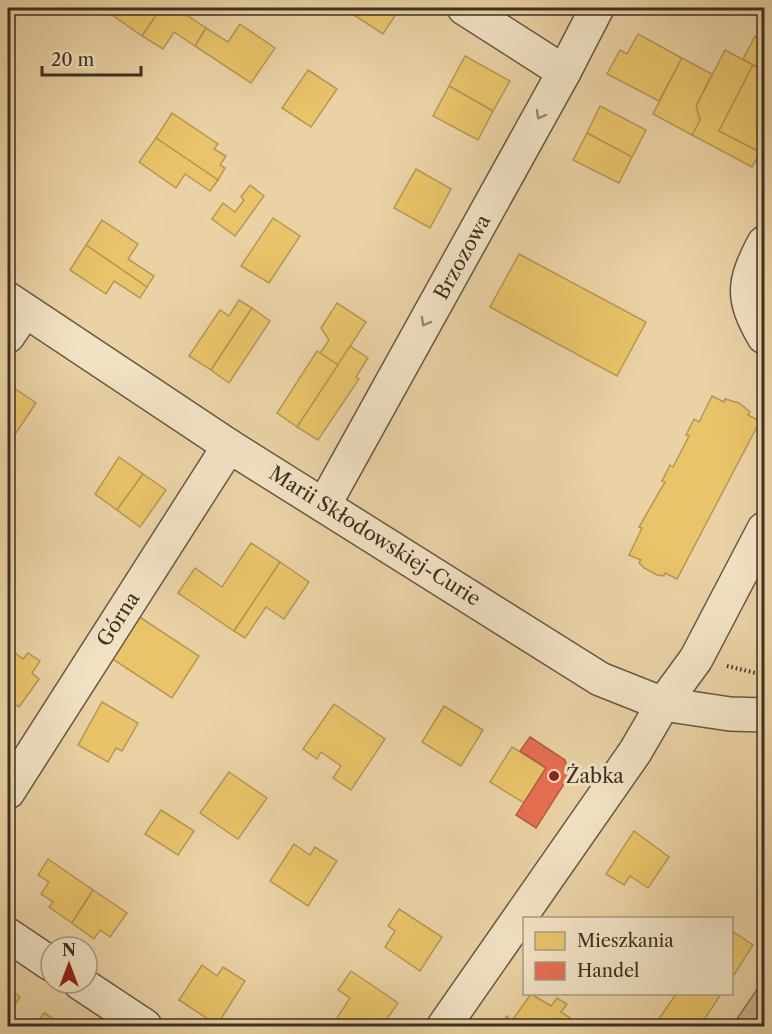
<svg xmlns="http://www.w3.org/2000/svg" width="772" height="1034" font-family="'Libre Caslon Text',serif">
  <rect width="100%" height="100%" fill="#ead2a4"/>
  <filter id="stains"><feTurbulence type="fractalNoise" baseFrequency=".00333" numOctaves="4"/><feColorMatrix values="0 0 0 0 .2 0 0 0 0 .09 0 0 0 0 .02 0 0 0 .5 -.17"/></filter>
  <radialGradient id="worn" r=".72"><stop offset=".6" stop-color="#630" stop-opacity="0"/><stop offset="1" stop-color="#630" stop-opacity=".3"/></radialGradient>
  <!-- green -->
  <polygon fill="#ccb68e" stroke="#847359" stroke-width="1.5" points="764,979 764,1026 736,1026 737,1019"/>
  <!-- homes -->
  <g fill="#e9c46a" stroke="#b59855" stroke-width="1.5">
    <polygon points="102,8 161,8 142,36"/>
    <polygon points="161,8 176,8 206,28 195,46 174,32 163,49 142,36"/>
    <polygon points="347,8 400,8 383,34 346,10"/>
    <polygon points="240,24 275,48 251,83 195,46 206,28 228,42"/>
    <polygon points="764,26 764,71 743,59 755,36 758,38"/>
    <polygon points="638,34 682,58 659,101 607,74 620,50 627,54"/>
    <polygon points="725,50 753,65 719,131 760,152 752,167 692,135 700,120 696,106"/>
    <polygon points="465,56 510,81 493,111 449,86"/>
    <polygon points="682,58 712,74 696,106 700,120 692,135 653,114"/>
    <polygon points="753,65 764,71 764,144 760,152 719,131"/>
    <polygon points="308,70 337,89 311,127 282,108"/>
    <polygon points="449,86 493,111 478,140 433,116"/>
    <polygon points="600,106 646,130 632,157 587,133"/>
    <polygon points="172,113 218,144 214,149 226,156 220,165 225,168 218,180 156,138"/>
    <polygon points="587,133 632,157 619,183 573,160"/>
    <polygon points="156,138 218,180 210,191 185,174 176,188 139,162"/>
    <polygon points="416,169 451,189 430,228 394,208"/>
    <polygon points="250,185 264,196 235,236 212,219 223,203 235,212 244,200 241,197"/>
    <polygon points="273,218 300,236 269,283 241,266"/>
    <polygon points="102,220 138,244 128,259 154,276 147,287 86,245"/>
    <polygon points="86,245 147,287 140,298 114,281 106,294 70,270"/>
    <polygon points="519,254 646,322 617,376 490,307"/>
    <polygon points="239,300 252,308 211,370 189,356 220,310 229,316"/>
    <polygon points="337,303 366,322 338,365 320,353 329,340 321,328"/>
    <polygon points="252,308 270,321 229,383 211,370"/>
    <polygon points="350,346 368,358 356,377 359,379 318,440 297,427"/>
    <polygon points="317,351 338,365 297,427 277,413"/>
    <polygon points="8,384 36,403 8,445"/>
    <polygon points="712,396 724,402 725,399 739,403 750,412 748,415 760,421 677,579 665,573 664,576 657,575 644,568 639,563 641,560 629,555 642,528 639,527 665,482 662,481 670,465 673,467 689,436 686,435 694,419 699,422"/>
    <polygon points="119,457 143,474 117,510 95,494"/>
    <polygon points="143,474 166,490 140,527 117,510"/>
    <polygon points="251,543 280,562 234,631 178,593 195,568 222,587"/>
    <polygon points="280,562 309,582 284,619 266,607 245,638 234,631"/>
    <polygon points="138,616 199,656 172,698 111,658"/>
    <polygon points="8,647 23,659 28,653 40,661 32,673 39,679 19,707 8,699"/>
    <polygon points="102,702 138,723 122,751 116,748 108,762 78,745"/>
    <polygon points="334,704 385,739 351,790 333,778 341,766 321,752 317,759 303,749"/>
    <polygon points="444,706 483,730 461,766 422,742"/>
    <polygon points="512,747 546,768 524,803 490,782"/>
    <polygon points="229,772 267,798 238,839 200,813"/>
    <polygon points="161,810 194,831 178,855 145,834"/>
    <polygon points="634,831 669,857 648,888 630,876 624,885 606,874"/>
    <polygon points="294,844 310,855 315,847 337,861 308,906 270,881"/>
    <polygon points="48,859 93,890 72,923 49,907 53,902 41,894 49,882 38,875"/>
    <polygon points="93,890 127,913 110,937 100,930 94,939 72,923"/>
    <polygon points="399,909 442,937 420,971 385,947 395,931 388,926"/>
    <polygon points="732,931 753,945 732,978"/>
    <polygon points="202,965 217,976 223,967 245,981 217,1025 179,1000"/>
    <polygon points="351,971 398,1003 382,1026 351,1026 337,1018 350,998 338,990"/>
    <polygon points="8,988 20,997 8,1016"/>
    <polygon points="531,994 551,1006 557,998 567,1004 561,1012 570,1018 564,1026 518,1026 511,1022"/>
    <polygon points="676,994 721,994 700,1026 654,1026"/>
    <polygon points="44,1013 65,1026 35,1026"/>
    <polygon points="507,1016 511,1022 518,1026 500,1026"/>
  </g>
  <!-- shops -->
  <polygon fill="#e76f51" stroke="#b45c44" stroke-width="1.5" points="530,737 565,760 569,776 536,828 516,815 546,768 520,751"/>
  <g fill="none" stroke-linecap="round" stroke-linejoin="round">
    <defs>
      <g id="minor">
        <polyline points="464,8 564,72"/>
        <path d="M764,243c-21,40 -23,54 0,94"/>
        <polyline points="8,299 229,446 600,679 663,704 730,714 764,715"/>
        <polyline points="8,336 25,311"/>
        <polyline points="324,505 564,72 597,8"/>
        <polyline points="8,792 229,446"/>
        <polyline points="8,935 51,964"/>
        <polyline points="80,983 145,1026"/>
        <polyline points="444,1026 635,752 663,704 696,659 764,529"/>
      </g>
    </defs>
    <!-- minor casing -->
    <use href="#minor" stroke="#685844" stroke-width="36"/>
    <!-- path -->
    <polyline stroke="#3c3024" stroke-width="4" stroke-dasharray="1.5 3" stroke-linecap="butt" points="727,666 764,675"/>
    <!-- minor -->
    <use href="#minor" stroke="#f1e2c4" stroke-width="33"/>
  </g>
  <!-- one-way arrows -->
  <defs><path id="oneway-chevron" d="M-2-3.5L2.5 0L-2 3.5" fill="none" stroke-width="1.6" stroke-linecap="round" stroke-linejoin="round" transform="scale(1.5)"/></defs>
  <g stroke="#968974">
    <use href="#oneway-chevron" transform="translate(540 115) rotate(119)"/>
    <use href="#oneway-chevron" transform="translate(425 322) rotate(119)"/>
  </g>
  <!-- markers -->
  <circle fill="#8f2418" stroke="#f1e2c4" stroke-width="2" cx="554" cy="776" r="6"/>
  <g text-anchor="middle" stroke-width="6" stroke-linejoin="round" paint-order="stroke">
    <!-- street labels -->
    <g font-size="20" fill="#3c3024" stroke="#f1e2c4">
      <text transform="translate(462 257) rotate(-61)" y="7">Brzozowa</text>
      <text transform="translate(375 536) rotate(32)" y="7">Marii Skłodowskiej-Curie</text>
      <text transform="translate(118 619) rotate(-57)" y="7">Górna</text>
    </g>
    <!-- poi labels -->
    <g font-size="20" fill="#3c3024" stroke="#f1e2c4" text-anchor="start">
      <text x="566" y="783">Żabka</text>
    </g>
  </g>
  <!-- margin -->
  <rect width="772" height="1034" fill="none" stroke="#ead2a4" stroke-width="30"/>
  <rect x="9" y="9" width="754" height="1016" fill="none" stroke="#3c3024" stroke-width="3"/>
  <rect x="15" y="15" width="742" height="1004" fill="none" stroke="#3c3024" stroke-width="1.5"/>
  <!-- legend -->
  <rect x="523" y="917" width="210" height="78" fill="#f1e2c4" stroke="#a99b84" stroke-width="1.5"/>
  <rect x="535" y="932" width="30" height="18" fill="#e9c46a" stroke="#a99b84" stroke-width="1.5"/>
  <text x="577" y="947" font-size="18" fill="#3c3024">Mieszkania</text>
  <rect x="535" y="962" width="30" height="18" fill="#e76f51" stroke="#a99b84" stroke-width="1.5"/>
  <text x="577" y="977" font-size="18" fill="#3c3024">Handel</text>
  <!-- north arrow -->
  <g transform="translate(69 965)"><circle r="28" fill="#f1e2c4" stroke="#a99b84" stroke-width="1.5"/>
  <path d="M0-4.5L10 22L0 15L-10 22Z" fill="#8f2418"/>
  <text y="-9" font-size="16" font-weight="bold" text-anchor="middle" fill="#3c3024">N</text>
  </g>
  <!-- scale -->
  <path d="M42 66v9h99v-9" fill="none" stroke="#3c3024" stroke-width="3"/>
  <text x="51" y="66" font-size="18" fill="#3c3024" stroke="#f1e2c4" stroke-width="4.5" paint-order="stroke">20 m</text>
  <rect width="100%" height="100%" filter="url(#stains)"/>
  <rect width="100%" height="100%" fill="url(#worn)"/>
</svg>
